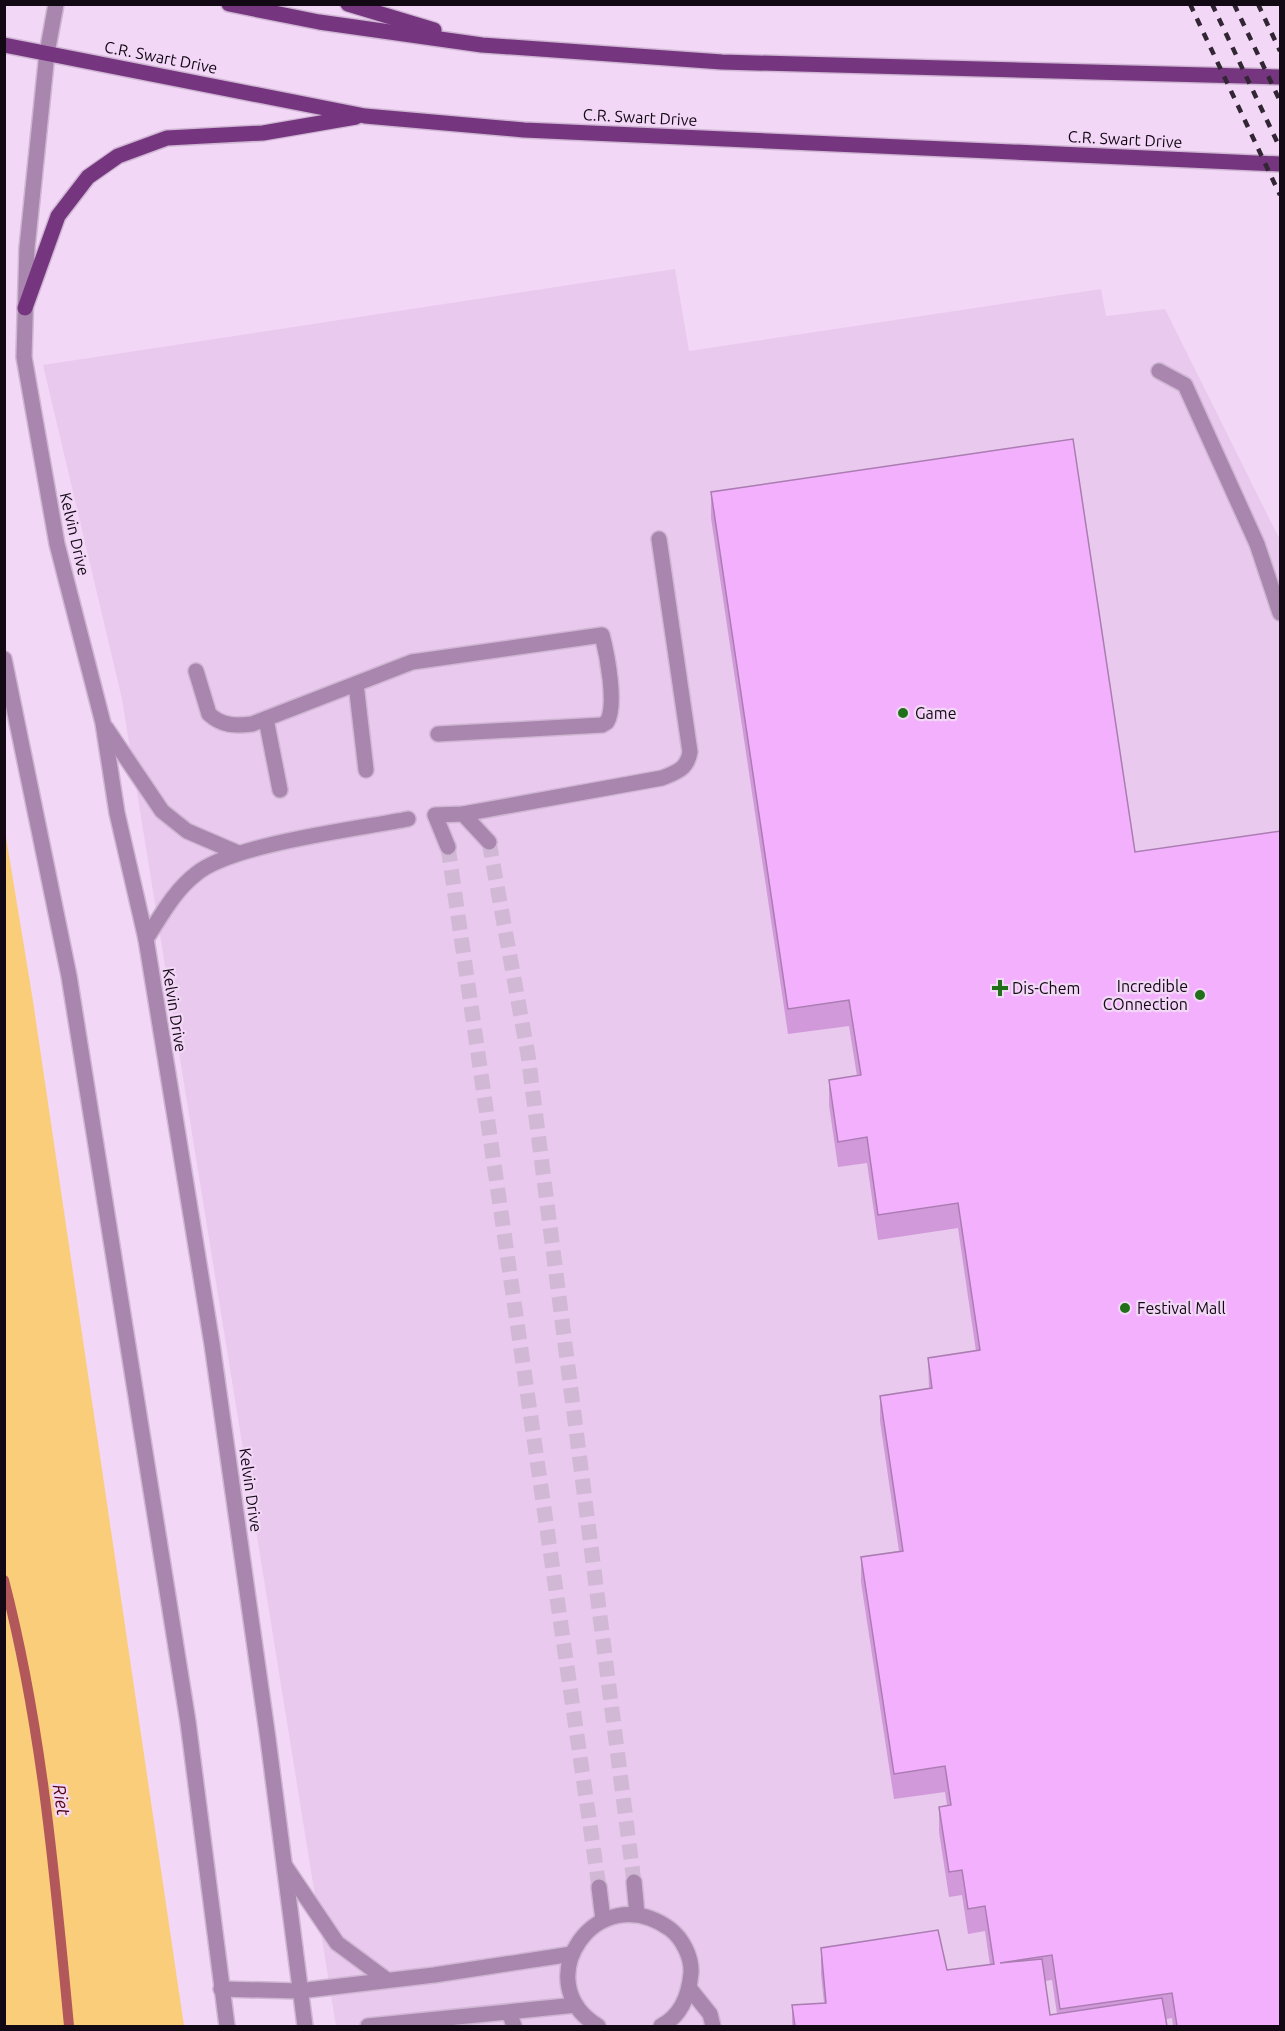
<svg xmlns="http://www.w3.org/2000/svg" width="1285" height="2031" font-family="Ubuntu,sans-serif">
  <rect width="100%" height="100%" fill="#f3d7f7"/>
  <!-- built -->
  <polygon fill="#e9c9ee" points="675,269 689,351 1101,289 1106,316 1165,309 1280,540 1280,2026 336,2026 122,699 43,365"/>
  <!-- green -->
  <polygon fill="#facd7a" points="5,831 33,1001 184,2026 5,2026"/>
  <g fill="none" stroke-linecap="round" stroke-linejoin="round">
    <!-- stream -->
    <path stroke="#b2575a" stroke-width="10" d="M4,1580c38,146 51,298 65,446"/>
    <!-- minor-tunnel -->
    <g stroke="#d1b8d5" stroke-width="15" stroke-dasharray="15 8" stroke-linecap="butt">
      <polyline points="489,842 528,1055 634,1882"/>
      <polyline points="448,847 599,1887"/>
    </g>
    <defs>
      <g id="minor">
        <polyline points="56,4 47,53 27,248 24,357 57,544 103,723 117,813 146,939 212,1344 268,1739 305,2026"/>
        <polyline points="1159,371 1185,385 1257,544 1280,613"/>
        <polyline points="4,659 69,976 188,1722 227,2026"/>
        <path d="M196,671l13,43c13,12 26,12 43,10l160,-62 190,-27c5,19 15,70 5,87l-5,3 -164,9"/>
        <polyline points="356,684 366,770"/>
        <polyline points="266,719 280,790"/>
        <polyline points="106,728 162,811 187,831 238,853"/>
        <polyline points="463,814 489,842"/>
        <path d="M448,847l-13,-32 28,-1 199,-36c15,-6 25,-9 28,-26l-31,-213"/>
        <path d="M146,939c15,-23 28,-48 50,-65 36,-30 161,-45 212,-55"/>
        <polyline points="285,1866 337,1943 387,1980"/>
        <polyline points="634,1882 637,1914"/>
        <polyline points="599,1887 603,1920"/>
        <polyline points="221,1989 299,1991 434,1975 572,1954"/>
        <polyline points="690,1989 710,2014 713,2026"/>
        <polyline points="509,2012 514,2026"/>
        <polyline points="368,2026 576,2005"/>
        <path d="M598,2026c-72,-43 -2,-150 72,-97 12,9 22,28 21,44 -2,22 -10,43 -30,53"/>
      </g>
      <g id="major">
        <polyline points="229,4 319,22 482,45 722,62 1280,77"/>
        <polyline points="348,4 434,30"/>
        <polyline points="4,45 365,116 524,130 1280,164"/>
        <polyline points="25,308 58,216 88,177 118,156 167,138 263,133 356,117"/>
      </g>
    </defs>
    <!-- minor casing -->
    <use href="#minor" stroke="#cfb6d3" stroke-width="18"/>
    <!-- major casing -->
    <use href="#major" stroke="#cfb6d3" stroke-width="18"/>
    <!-- minor -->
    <use href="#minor" stroke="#a986ae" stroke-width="15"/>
    <!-- major -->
    <use href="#major" stroke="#75367f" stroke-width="15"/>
    <!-- rail -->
    <g stroke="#322634" stroke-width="4.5" stroke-dasharray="8 8" stroke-linecap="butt">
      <polyline points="1190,4 1280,195"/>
      <polyline points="1212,4 1280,148"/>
      <polyline points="1234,4 1280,101"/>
      <polyline points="1258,4 1280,51"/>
    </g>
  </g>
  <!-- wall -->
  <path fill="#d198da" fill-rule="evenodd" d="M711,492l570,1534h-108l-1,-8 -6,1 1,7h-375v-21l32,-2 -3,-29v-26l126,22 43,-5 -5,-34 -17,3 -6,-39 -13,2 -10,-65v-25l8,-2 -2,-13 -51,7 -33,-217v-25l38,-6 -19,-130v-25l49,-8 -1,-30 48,-7 -18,-123 -80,12 -11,-77 -29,4 -9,-62v-25l28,-4 -8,-50 -61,8 -77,-516zM1052,1980l5,34 -7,1 -5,-34z"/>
  <!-- building -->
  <polygon fill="#f3b1fd" stroke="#aa7cb1" stroke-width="1.5" points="1073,439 1135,852 1281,831 1281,2026 1177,2026 1172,1993 1060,2009 1052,1955 1000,1963 1042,1959 1050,2015 1162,1998 1167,2026 795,2026 792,2005 826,2003 821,1948 938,1930 947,1970 994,1964 985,1906 968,1909 962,1870 949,1872 939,1807 951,1805 945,1766 894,1774 861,1557 903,1551 880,1396 932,1388 928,1358 980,1350 958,1203 878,1215 867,1137 838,1142 829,1080 861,1075 849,1000 788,1009 711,492"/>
  <!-- markers -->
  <g fill="#1f7018" stroke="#f3d7f7" stroke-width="2">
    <circle cx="903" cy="713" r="6"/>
    <path d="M997 979h6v6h6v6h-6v6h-6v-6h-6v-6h6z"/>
    <circle cx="1200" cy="995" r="6"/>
    <circle cx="1125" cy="1308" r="6"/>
  </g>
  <g text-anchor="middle" stroke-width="4.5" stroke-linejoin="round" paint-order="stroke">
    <!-- street labels -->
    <g font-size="16" fill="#120914" stroke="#f3d7f7">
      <text transform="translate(161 57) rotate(11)" y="6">C.R. Swart Drive</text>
      <text transform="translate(640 117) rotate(3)" y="6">C.R. Swart Drive</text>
      <text transform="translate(1125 139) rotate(3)" y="6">C.R. Swart Drive</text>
      <text transform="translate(75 534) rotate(77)" y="6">Kelvin Drive</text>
      <text transform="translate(175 1010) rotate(81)" y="6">Kelvin Drive</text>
      <text transform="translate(251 1490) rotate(82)" y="6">Kelvin Drive</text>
    </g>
    <!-- poi labels -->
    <g font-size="16" fill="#120914" stroke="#f3d7f7" text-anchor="start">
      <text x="915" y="719">Game</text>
      <text x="1188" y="992" text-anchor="end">Incredible<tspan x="1188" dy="18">COnnection</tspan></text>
      <text x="1012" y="994">Dis-Chem</text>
      <text x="1137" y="1314">Festival Mall</text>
    </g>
    <!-- water labels -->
    <g font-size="18" font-style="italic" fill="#54020e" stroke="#f3d7f7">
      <text transform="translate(61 1800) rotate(81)" y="6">Riet</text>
    </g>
  </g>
  <!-- border -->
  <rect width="1285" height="2031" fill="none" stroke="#120914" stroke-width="12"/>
</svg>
